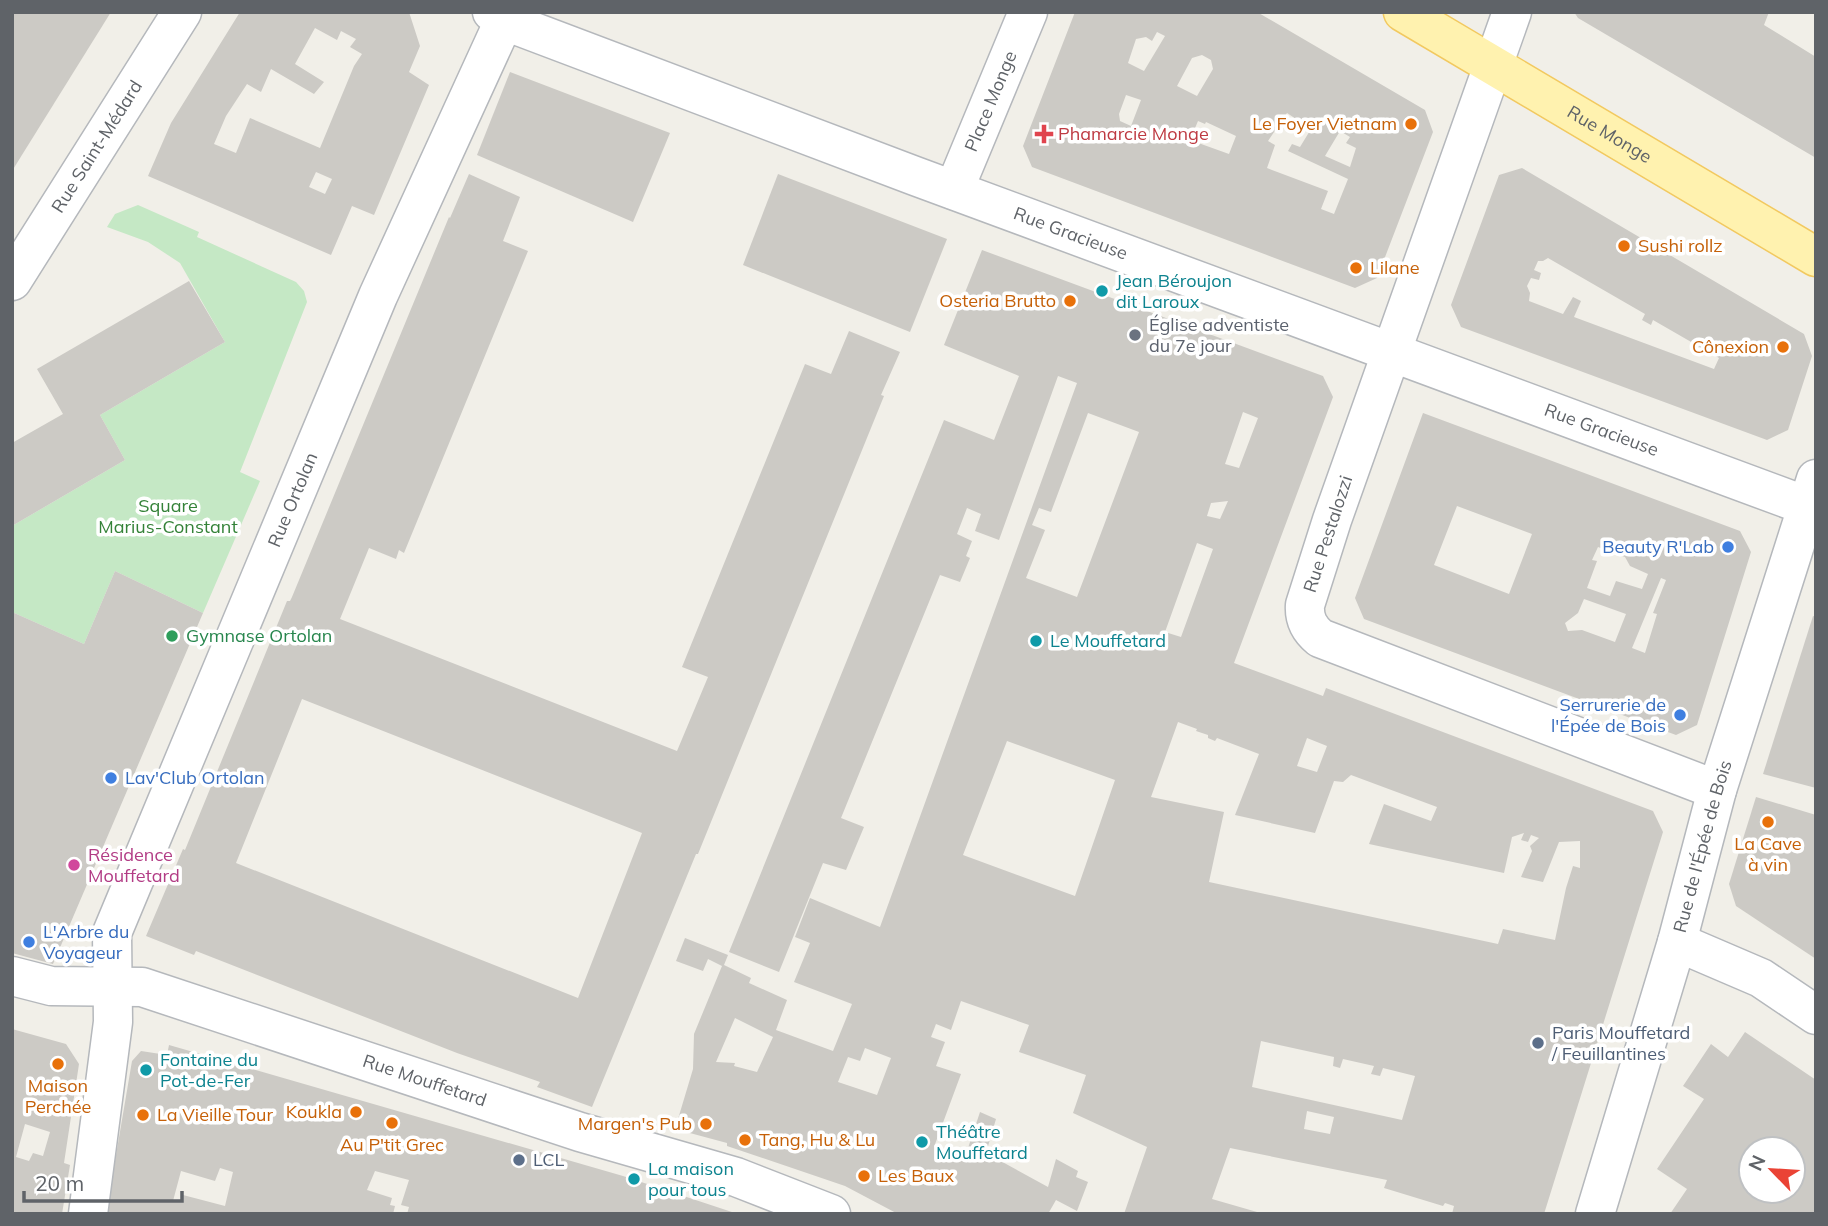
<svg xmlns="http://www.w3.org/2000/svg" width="1828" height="1226" font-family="Mulish,sans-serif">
  <rect width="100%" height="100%" fill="#f1efe8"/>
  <!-- green -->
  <polygon fill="#c5e8c5" points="138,205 199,232 197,237 296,282 304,291 307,302 240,472 260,481 203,613 115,571 84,644 12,612 12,526 125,460 100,415 225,342 180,263 148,242 107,227 115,214"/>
  <!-- building -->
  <g fill="#cccac5" fill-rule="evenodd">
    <polygon points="12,12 111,12 12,171"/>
    <path d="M240,12h169l11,34 -11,26 20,13 -55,130 -22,-9 -21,49 -183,-79 23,-53zM315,28l22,12 4,-9 15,8 -6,8 12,7 -8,12 -34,82 -70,-30 -14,35 -22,-9 12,-28 21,-32 14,8 10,-23 43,25 10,-12 -29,-18zM316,172l16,7 -7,15 -16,-7z"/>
    <path d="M1075,12h182l168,98 8,22 -56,146 -22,10 -323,-121 -9,-21zM1157,32l8,4 -21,35 -16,-8 8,-24 10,-2 6,4zM1202,55l9,5 2,9 -16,27 -20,-10 15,-28zM1126,95l15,5 -10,26 -11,-5 -1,-7zM1287,113l24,16 -11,18 -8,-3 -4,7 60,28 -14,35 -13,-5 7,-18 -61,-23 8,-23 -7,-4zM1198,121l7,3 1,-2 30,14 -7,18 -39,-14zM1340,131l10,6 -4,6 10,5 -6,19 -25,-11z"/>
    <polygon points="1574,12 1769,12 1764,25 1816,57 1816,158 1578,18"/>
    <polygon points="510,72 670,133 633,222 477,155"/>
    <path d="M1522,168l282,166 8,22 -24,74 -21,10 -306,-113 -10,-22 48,-130zM1548,258l97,56 -3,6 9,5 2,-5 66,38 -5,11 -140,-52 7,-16 -8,-4 -10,17 -34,-13 1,-8 -3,-7 4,-8 8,2 2,-7 -7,-3 4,-9h5z"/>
    <path d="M469,174l51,23 -17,44 25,10 -124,302 -5,-3 -3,9 -27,-11 -29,71 337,132 31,-74 -26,-10 123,-303 26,10 18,-43 51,21 -19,43 3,1 -186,458h-2l-104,253 -55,-20 3,-5 -83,-29 -261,-102 -2,4 -48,-19 37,-87 2,1 102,-249h3l2,-4 157,-380 1,1zM302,699l340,134 -64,165 -342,-135z"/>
    <polygon points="778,174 947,239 910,332 743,265"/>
    <path d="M982,250l341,126 10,21 -99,266 89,33 3,-8 327,123 10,21 -119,382h-92l2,-8 -9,-3 -2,3 -59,-18 3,-8 -157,-32 -18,51 52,15h-140l23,-67 -74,-34 13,-38 -67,-23 10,-27 -68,-24 -10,29 -15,-6 -5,13 14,5 -9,24 25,8 -27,73 31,10 15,-45 16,7 -10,34 62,34 8,-28 22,12 -2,6 12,5 -11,29 -21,-11 -8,14h-150l-53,-28 -118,-40v-3l-52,-14 18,-60 1,-35 28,-68 -14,-7 -5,12 -27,-10 9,-23 43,17 -4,10 27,13 -2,5 38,17 -11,30 57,21 19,-47 -58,-22 16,-39 -15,-6 15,-39 70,29 197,-544 -19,-7 -59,164 -24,-9 6,-17 -14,-6 -10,26 15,7 -6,15 4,2 -10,24 -20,-7 -99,243 23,9 -18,43 -23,-7 -44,109 -50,-20 215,-532 50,20 25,-64 -75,-31zM1243,412l15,6 -19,50 -14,-4zM1088,413l51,19 -62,165 -51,-19 19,-48 -13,-5 7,-17 12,4zM1228,501l-8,18 -13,-3 4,-13zM1197,543l16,6 -32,88 -16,-5zM1178,722l19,7 -1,2 12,4v3l7,3 2,-3 42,16 -24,61 80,18 19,-52 9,1 8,-7 86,32 -6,14 -47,-17 -15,40 135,29 8,-36 12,-4 -3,7 7,2 3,-7 8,3 -9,8 2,5 -11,26 22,5 16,-40 21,-1v27l-7,-2 -7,22 -11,52 -52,-11 -5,15 -289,-62 15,-70 -73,-15zM1307,738l20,8 -10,26 -20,-6zM1007,741l108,39 -40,116 -112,-41zM735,1018l38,19 -16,35 -23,-6 1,-3 -19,-1zM1261,1041l73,16 -1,9 7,2 3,-9 31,7 -3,8 9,2 3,-8 32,8 -13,44 -150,-33zM865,1048l26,10 -14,37 -39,-13 10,-25 12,4zM1307,1111l27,6 -4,17 -26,-5z"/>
    <polygon points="189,281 225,342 100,415 125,460 12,526 12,443 63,414 37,369"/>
    <path d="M1423,413l317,118 11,21 -54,173 -21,10 -312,-116 -9,-21zM1457,506l75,28 -23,60 -75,-29zM1598,547l27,10 5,9 18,8 -6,15 -26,-8 -6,15 -23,-8 10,-27 -5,-1zM1661,578l5,2 -13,33 4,1 -12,39 -13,-5zM1584,599l42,15 -11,28 -33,-12 -14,1 -3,-8 13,-10z"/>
    <polygon points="115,571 203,613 53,964 12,953 12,612 84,644"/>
    <polygon points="1813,616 1816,617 1816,788 1763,774"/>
    <polygon points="1756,797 1816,815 1816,959 1736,906 1729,884"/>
    <path d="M12,1029l54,15 13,20 -15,99 6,2 -8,49 -50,-2zM25,1124l25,8 -7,24 -10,-3 -4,8 -13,-4z"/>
    <path d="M1745,1032l71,48v132l-2,2h-144l17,-25 -30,-20 47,-70 -21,-13 28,-42 17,13zM1751,1149h42v42h-42z"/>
    <path d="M169,1045l454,131 115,38h-331l2,-7 -8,-2 8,-25 -34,-9 -8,19 25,8 -2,7 5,1 -2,8h-287l26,-153 9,-10 26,4zM220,1168l13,4 -8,34 -42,-11 -2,7 -8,-1 8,-30 34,10z"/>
  </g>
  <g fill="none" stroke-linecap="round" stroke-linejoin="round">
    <defs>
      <g id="minor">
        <path id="s1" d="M492,12l13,9 410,155 892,330"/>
        <path d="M1512,12l-180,508 -27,85c-1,14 4,24 15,33l397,152"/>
        <path id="s2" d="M954,190l74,-178"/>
        <path id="s3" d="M12,281l170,-269"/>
        <polyline points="1677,942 1761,978 1816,1015"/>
        <path id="s4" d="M12,976l39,10 91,1 438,145 156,45 95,37"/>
        <path id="s5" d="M88,1214l25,-192 -1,-89 266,-637 130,-284"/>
        <path id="s6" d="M1595,1214l82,-272 40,-152 99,-311"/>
      </g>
      <g id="major">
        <path id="s7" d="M1403,12l413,245"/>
      </g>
    </defs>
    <!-- minor casing -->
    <use href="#minor" stroke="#b5b8bc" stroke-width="41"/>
    <!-- major casing -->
    <use href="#major" stroke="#f2c960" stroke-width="41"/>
    <!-- minor -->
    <use href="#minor" stroke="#fff" stroke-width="38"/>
    <!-- major -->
    <use href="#major" stroke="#fff2af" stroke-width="38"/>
  </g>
  <!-- markers -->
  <g fill="#e8710a" stroke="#fff" stroke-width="2.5">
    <circle cx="1411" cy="124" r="7"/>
    <circle cx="1624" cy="246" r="7"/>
    <circle cx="1356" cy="268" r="7"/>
    <circle cx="1070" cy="301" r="7"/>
    <circle cx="1783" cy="347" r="7"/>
    <circle cx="1768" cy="822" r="7"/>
    <circle cx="58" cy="1064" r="7"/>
    <circle cx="356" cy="1112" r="7"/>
    <circle cx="143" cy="1115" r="7"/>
    <circle cx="392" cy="1123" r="7"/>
    <circle cx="706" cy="1124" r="7"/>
    <circle cx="745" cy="1140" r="7"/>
    <circle cx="864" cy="1176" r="7"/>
  </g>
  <path fill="#e0444e" stroke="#fff" stroke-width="2.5" d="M1040.5 123.5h7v7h7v7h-7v7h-7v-7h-7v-7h7z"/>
  <g fill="#0f9aa8" stroke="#fff" stroke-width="2.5">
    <circle cx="1102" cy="291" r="7"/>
    <circle cx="1036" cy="641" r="7"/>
    <circle cx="146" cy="1070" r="7"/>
    <circle cx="922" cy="1142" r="7"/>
    <circle cx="634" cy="1179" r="7"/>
  </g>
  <circle fill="#6b7280" stroke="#fff" stroke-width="2.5" cx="1135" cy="335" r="7"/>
  <g fill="#3f7fe0" stroke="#fff" stroke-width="2.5">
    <circle cx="1728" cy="547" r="7"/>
    <circle cx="1680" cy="715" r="7"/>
    <circle cx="111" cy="778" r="7"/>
    <circle cx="29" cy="942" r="7"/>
  </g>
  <circle fill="#2e9e5b" stroke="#fff" stroke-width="2.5" cx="172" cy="636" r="7"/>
  <circle fill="#d1479c" stroke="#fff" stroke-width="2.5" cx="74" cy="865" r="7"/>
  <g fill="#5c6f8a" stroke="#fff" stroke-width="2.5">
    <circle cx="1538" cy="1043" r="7"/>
    <circle cx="519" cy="1160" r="7"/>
  </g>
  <g text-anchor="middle" stroke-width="7" stroke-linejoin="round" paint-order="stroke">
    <!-- street labels -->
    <g font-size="18" fill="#5f6368" stroke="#fff">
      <text dy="6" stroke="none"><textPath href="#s2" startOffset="96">Place Monge</textPath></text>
      <text dy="6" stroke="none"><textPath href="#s7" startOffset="240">Rue Monge</textPath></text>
      <text dy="6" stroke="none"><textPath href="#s3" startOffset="159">Rue Saint-Médard</textPath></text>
      <text dy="6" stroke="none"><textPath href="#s1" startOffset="620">Rue Gracieuse</textPath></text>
      <text dy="6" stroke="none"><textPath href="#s1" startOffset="1186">Rue Gracieuse</textPath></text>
      <text dy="6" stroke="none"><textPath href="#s5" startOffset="752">Rue Ortolan</textPath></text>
      <text transform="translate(1328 534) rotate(-72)" y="6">Rue Pestalozzi</text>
      <text dy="6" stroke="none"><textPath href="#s6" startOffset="383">Rue de l'Épée de Bois</textPath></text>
      <text dy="6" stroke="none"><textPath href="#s4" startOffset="429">Rue Mouffetard</textPath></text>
    </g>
    <!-- food labels -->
    <g font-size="18" fill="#c56008" stroke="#fff" text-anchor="end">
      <text x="1397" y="130">Le Foyer Vietnam</text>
      <text x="1638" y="252" text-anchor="start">Sushi rollz</text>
      <text x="1370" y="274" text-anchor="start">Lilane</text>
      <text x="1056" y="307">Osteria Brutto</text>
      <text x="1769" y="353">Cônexion</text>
      <text x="1768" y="850" text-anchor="middle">La Cave<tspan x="1768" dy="21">à vin</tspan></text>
      <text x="58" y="1092" text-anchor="middle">Maison<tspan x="58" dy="21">Perchée</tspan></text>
      <text x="342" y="1118">Koukla</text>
      <text x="157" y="1121" text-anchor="start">La Vieille Tour</text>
      <text x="692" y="1130">Margen's Pub</text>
      <text x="759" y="1146" text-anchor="start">Tang, Hu &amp; Lu</text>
      <text x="392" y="1151" text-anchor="middle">Au P'tit Grec</text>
      <text x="878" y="1182" text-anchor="start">Les Baux</text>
    </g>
    <!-- health labels -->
    <g font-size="18" fill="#be3a42" stroke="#fff" text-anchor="start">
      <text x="1058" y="140">Phamarcie Monge</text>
    </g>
    <!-- culture labels -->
    <g font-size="18" fill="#0d838f" stroke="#fff" text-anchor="start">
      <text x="1116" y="287">Jean Béroujon<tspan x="1116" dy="21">dit Laroux</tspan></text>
      <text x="1050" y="647">Le Mouffetard</text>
      <text x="160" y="1066">Fontaine du<tspan x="160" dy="21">Pot-de-Fer</tspan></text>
      <text x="936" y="1138">Théâtre<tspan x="936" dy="21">Mouffetard</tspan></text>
      <text x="648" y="1175">La maison<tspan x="648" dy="21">pour tous</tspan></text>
    </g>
    <!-- worship labels -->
    <g font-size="18" fill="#5b616d" stroke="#fff" text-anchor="start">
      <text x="1149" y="331">Église adventiste<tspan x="1149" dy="21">du 7e jour</tspan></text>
    </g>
    <!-- park labels -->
    <g font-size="18" fill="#348238" stroke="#fff">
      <text x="168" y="512">Square<tspan x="168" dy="21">Marius-Constant</tspan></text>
    </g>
    <!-- shop labels -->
    <g font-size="18" fill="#366cbe" stroke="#fff" text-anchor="end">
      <text x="1714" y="553">Beauty R'Lab</text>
      <text x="1666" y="711">Serrurerie de<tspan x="1666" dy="21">l'Épée de Bois</tspan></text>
      <text x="125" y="784" text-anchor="start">Lav'Club Ortolan</text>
      <text x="43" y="938" text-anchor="start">L'Arbre du<tspan x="43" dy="21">Voyageur</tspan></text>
    </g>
    <!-- leisure labels -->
    <g font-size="18" fill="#27864d" stroke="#fff" text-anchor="start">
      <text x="186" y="642">Gymnase Ortolan</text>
    </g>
    <!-- hotel labels -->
    <g font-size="18" fill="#b23c85" stroke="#fff" text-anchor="start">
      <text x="88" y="861">Résidence<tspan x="88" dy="21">Mouffetard</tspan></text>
    </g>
    <!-- service labels -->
    <g font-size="18" fill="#4e5e75" stroke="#fff" text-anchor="start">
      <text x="1552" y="1039">Paris Mouffetard<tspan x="1552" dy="21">/ Feuillantines</tspan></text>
      <text x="533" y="1166">LCL</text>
    </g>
  </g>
  <!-- border -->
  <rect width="1828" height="1226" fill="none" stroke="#5f6368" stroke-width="28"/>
  <!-- north arrow -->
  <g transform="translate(1772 1170) rotate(295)"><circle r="33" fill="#ffffff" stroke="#bfc1c3" stroke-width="2"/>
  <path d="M0-5L12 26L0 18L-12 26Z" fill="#ea4335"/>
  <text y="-10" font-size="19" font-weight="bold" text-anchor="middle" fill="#5f6368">N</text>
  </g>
  <!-- scale -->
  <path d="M24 1191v10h158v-10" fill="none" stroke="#5f6368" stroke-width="3.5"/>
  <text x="35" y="1191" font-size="21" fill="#5f6368" stroke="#ffffff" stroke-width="5" paint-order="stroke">20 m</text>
</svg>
